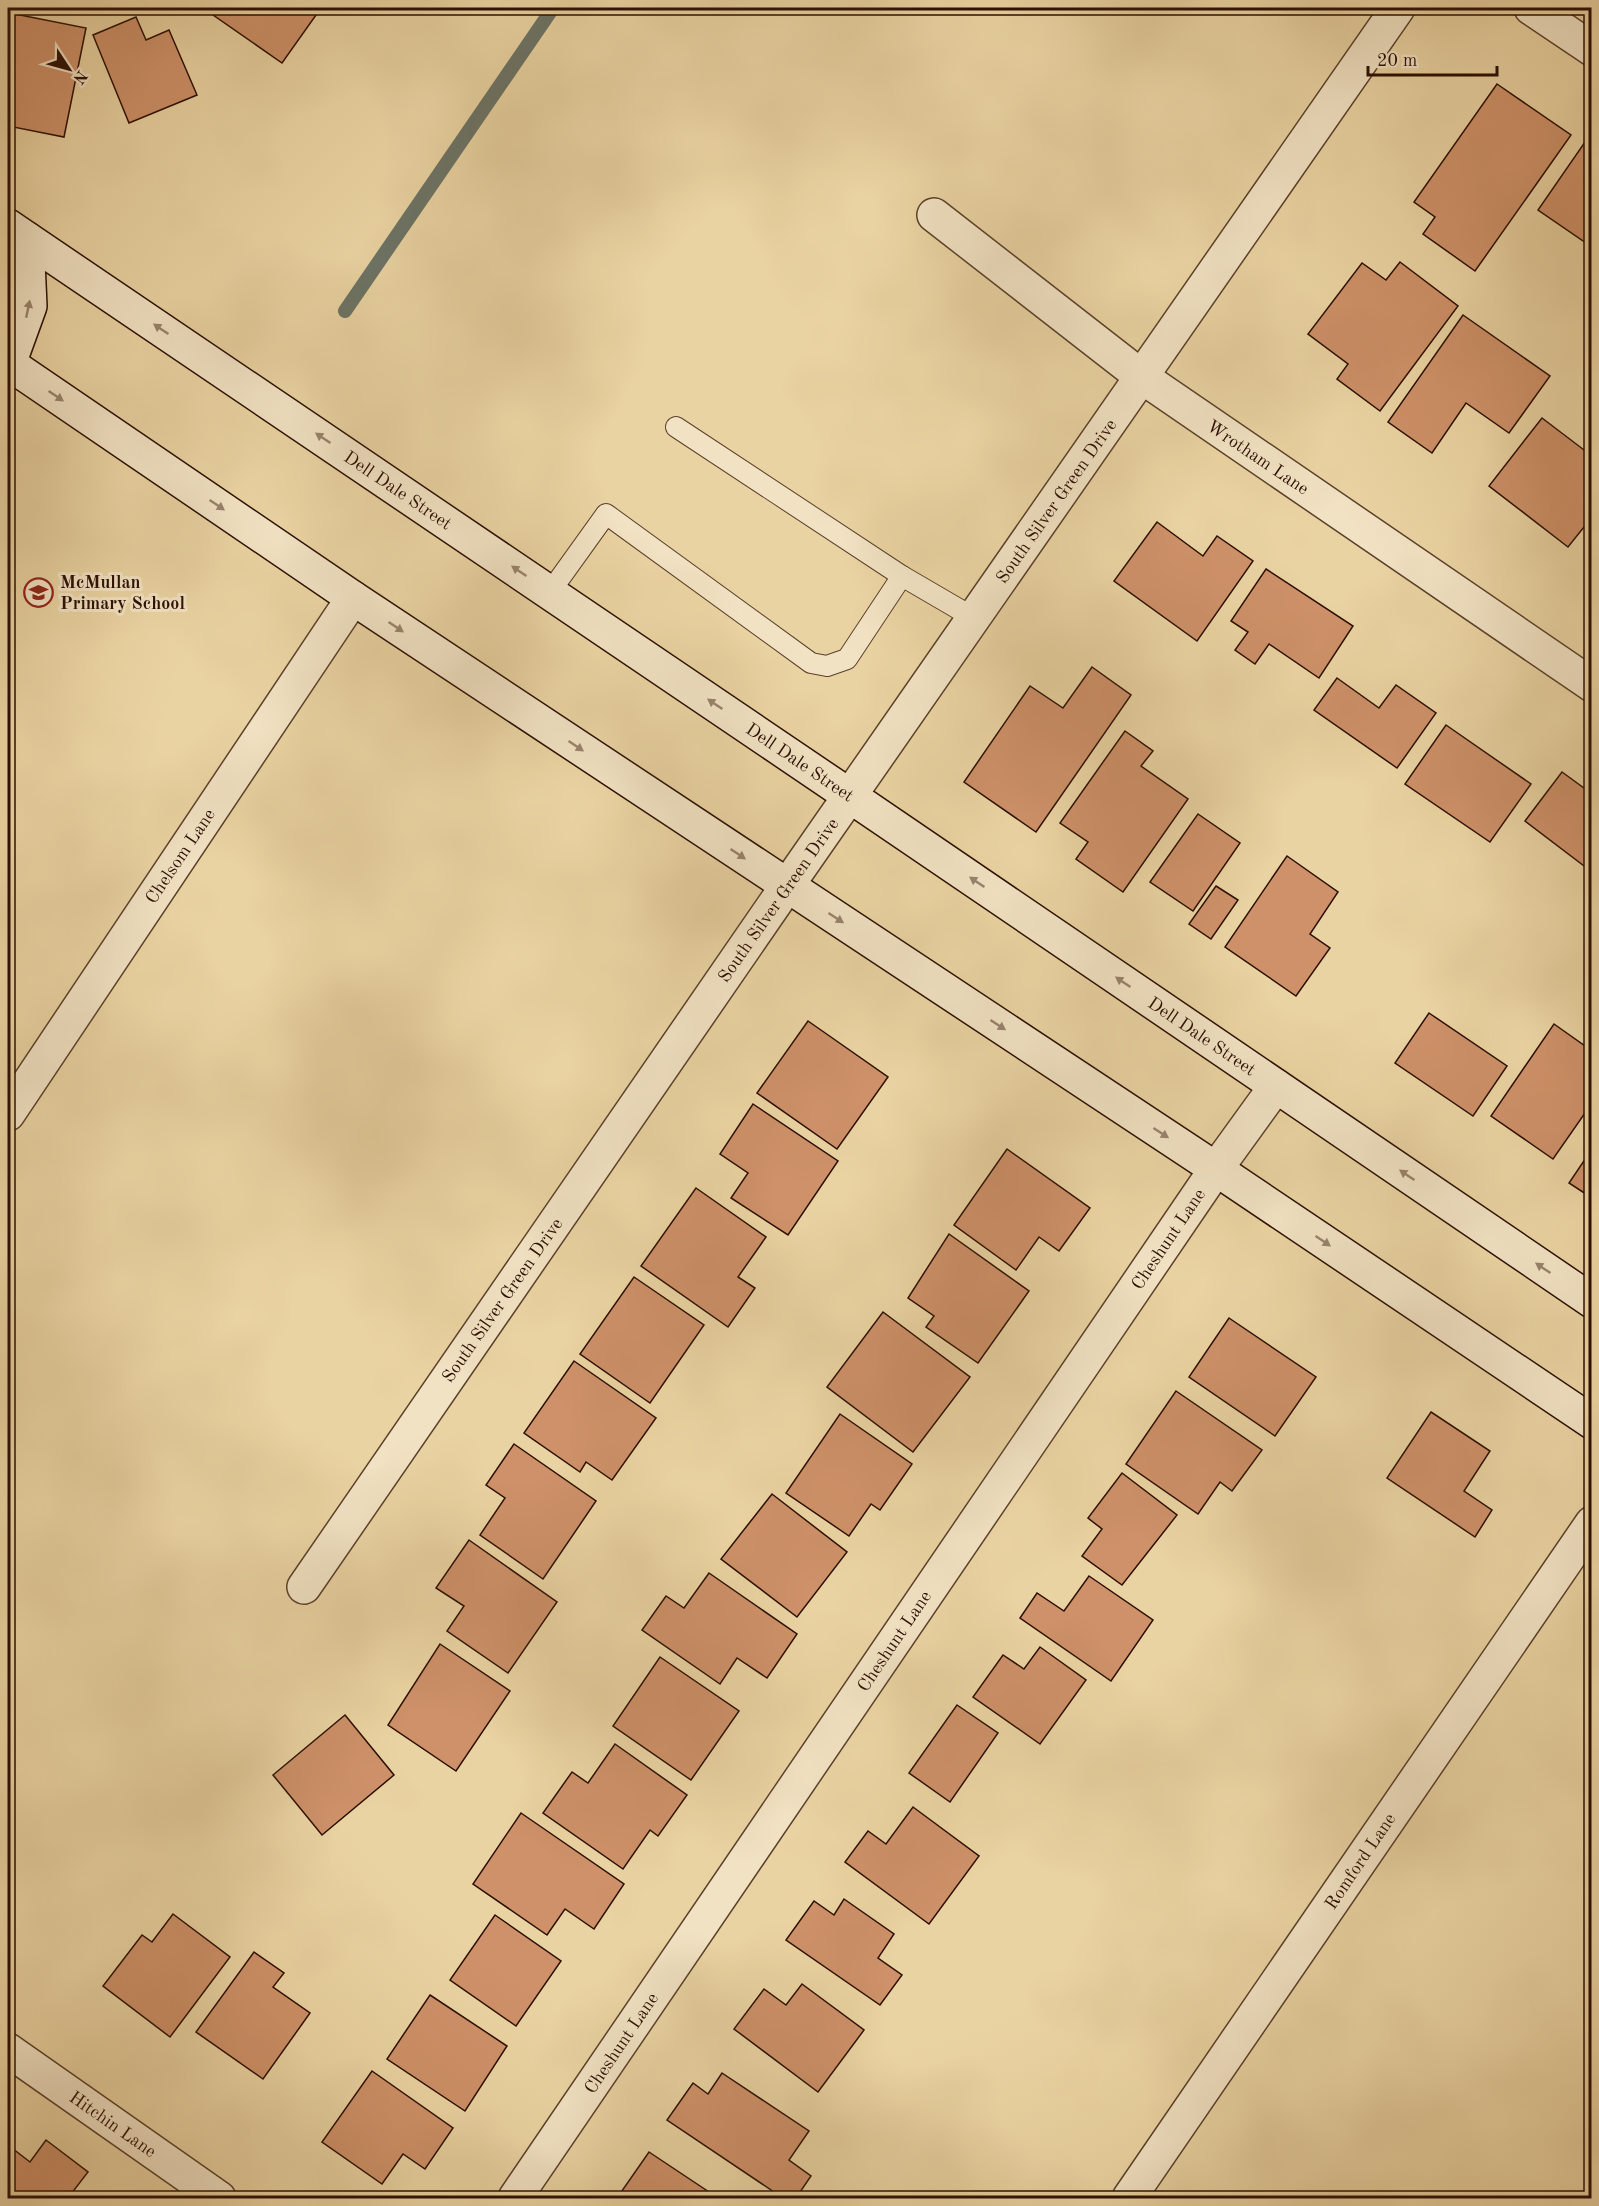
<svg xmlns="http://www.w3.org/2000/svg" width="1599" height="2206" font-family="'Old Standard TT',serif">
  <rect width="100%" height="100%" fill="#ead3a2"/>
  <filter id="stains"><feTurbulence type="fractalNoise" baseFrequency=".00333" numOctaves="4"/><feColorMatrix values="0 0 0 0 .2 0 0 0 0 .09 0 0 0 0 .02 0 0 0 .5 -.17"/></filter>
  <radialGradient id="worn" r=".72"><stop offset=".6" stop-color="#630" stop-opacity="0"/><stop offset="1" stop-color="#630" stop-opacity=".3"/></radialGradient>
  <g fill="none" stroke-linecap="round" stroke-linejoin="round">
    <!-- stream -->
    <polyline stroke="#6c7466" stroke-width="14" points="345,311 553,8"/>
  </g>
  <!-- building -->
  <g fill="#ce9169" stroke="#2b0f03" stroke-width="1.5">
    <polygon points="203,8 321,8 282,63"/>
    <polygon points="15,14 86,28 64,137 8,126 8,49"/>
    <polygon points="136,17 146,40 169,30 197,95 129,123 93,35"/>
    <polygon points="1497,84 1571,135 1475,271 1423,234 1435,217 1414,202"/>
    <polygon points="1585,142 1592,147 1592,247 1538,210"/>
    <polygon points="1400,262 1458,306 1380,411 1337,379 1348,364 1308,334 1362,263 1386,280"/>
    <polygon points="1463,315 1550,376 1509,433 1466,403 1432,453 1388,422"/>
    <polygon points="1542,418 1592,456 1592,517 1568,547 1489,486"/>
    <polygon points="1157,522 1203,556 1217,536 1253,561 1197,641 1114,581"/>
    <polygon points="1266,569 1353,626 1319,678 1269,644 1255,664 1235,650 1248,632 1231,621"/>
    <polygon points="1092,667 1131,695 1036,832 964,782 1030,686 1063,708"/>
    <polygon points="1337,678 1379,708 1396,685 1436,713 1397,768 1314,710"/>
    <polygon points="1446,725 1531,784 1490,842 1405,784"/>
    <polygon points="1125,731 1153,751 1141,766 1188,799 1123,892 1076,859 1088,842 1060,823"/>
    <polygon points="1562,772 1592,794 1592,872 1525,821"/>
    <polygon points="1198,814 1240,843 1193,911 1150,882"/>
    <polygon points="1287,856 1338,892 1310,934 1330,948 1296,996 1225,947"/>
    <polygon points="1216,886 1238,900 1211,939 1189,924"/>
    <polygon points="1429,1013 1507,1066 1473,1116 1395,1063"/>
    <polygon points="808,1021 888,1077 837,1149 757,1093"/>
    <polygon points="1554,1024 1592,1051 1592,1103 1553,1159 1491,1116"/>
    <polygon points="753,1104 838,1161 788,1235 731,1198 748,1173 720,1154"/>
    <polygon points="1007,1149 1090,1208 1059,1251 1039,1237 1016,1270 954,1225"/>
    <polygon points="1592,1149 1592,1198 1569,1183"/>
    <polygon points="696,1188 766,1237 738,1277 755,1288 728,1327 641,1266"/>
    <polygon points="949,1234 1029,1291 978,1363 926,1327 934,1316 908,1298"/>
    <polygon points="634,1277 704,1325 650,1403 580,1354"/>
    <polygon points="883,1312 970,1377 913,1452 827,1387"/>
    <polygon points="1229,1318 1316,1377 1275,1436 1189,1377"/>
    <polygon points="574,1361 656,1418 612,1480 586,1462 580,1472 524,1433"/>
    <polygon points="1176,1391 1262,1450 1232,1491 1220,1482 1198,1514 1126,1464"/>
    <polygon points="1431,1412 1490,1451 1464,1491 1492,1510 1475,1537 1387,1478"/>
    <polygon points="840,1414 912,1464 880,1510 871,1504 849,1536 786,1493"/>
    <polygon points="514,1444 596,1501 543,1579 480,1535 505,1498 486,1485"/>
    <polygon points="1122,1473 1177,1515 1122,1585 1082,1556 1102,1529 1088,1518"/>
    <polygon points="772,1494 847,1552 797,1617 721,1559"/>
    <polygon points="469,1540 557,1602 508,1673 447,1631 464,1606 436,1588"/>
    <polygon points="709,1573 797,1634 767,1678 737,1658 720,1684 642,1630 666,1596 684,1608"/>
    <polygon points="1089,1576 1153,1620 1111,1681 1020,1618 1037,1593 1064,1611"/>
    <polygon points="440,1644 510,1691 456,1771 388,1725"/>
    <polygon points="1040,1647 1086,1680 1040,1744 973,1697 1003,1655 1024,1669"/>
    <polygon points="660,1657 739,1711 691,1780 613,1726"/>
    <polygon points="957,1705 998,1733 950,1802 909,1773"/>
    <polygon points="345,1715 394,1775 322,1835 273,1775"/>
    <polygon points="615,1744 687,1795 658,1836 650,1830 623,1869 543,1813 572,1772 588,1783"/>
    <polygon points="913,1807 979,1856 929,1924 845,1862 868,1831 886,1844"/>
    <polygon points="521,1813 624,1884 594,1929 565,1909 547,1935 473,1884"/>
    <polygon points="844,1899 894,1934 878,1958 902,1975 880,2005 786,1940 814,1901 834,1915"/>
    <polygon points="173,1914 230,1957 170,2037 103,1986 142,1935 152,1942"/>
    <polygon points="495,1915 561,1961 516,2026 450,1980"/>
    <polygon points="254,1952 284,1973 273,1987 310,2013 263,2079 196,2032"/>
    <polygon points="802,1984 864,2030 818,2092 734,2029 764,1989 786,2005"/>
    <polygon points="430,1995 507,2046 465,2111 387,2059"/>
    <polygon points="372,2071 453,2128 425,2169 403,2154 382,2184 322,2142"/>
    <polygon points="722,2073 809,2131 789,2160 811,2176 796,2198 783,2198 667,2120 693,2083 708,2094"/>
    <polygon points="46,2140 88,2172 68,2198 8,2198 8,2145 30,2162"/>
    <polygon points="649,2152 718,2198 617,2198"/>
  </g>
  <g fill="none" stroke-linecap="round" stroke-linejoin="round">
    <defs>
      <g id="lane">
        <polyline points="676,427 902,576"/>
        <polyline points="550,592 606,514 811,663 827,666 847,659 902,576 974,618"/>
      </g>
      <g id="street">
        <polyline points="1531,8 1592,49"/>
        <polyline points="934,215 1142,377 1592,685"/>
        <polyline points="8,1114 353,598"/>
        <polyline points="304,1587 787,886 1398,8"/>
        <polyline points="8,2050 219,2198"/>
        <polyline points="515,2198 1216,1169 1276,1086"/>
        <polyline points="1129,2198 1592,1523"/>
      </g>
      <g id="secondary">
        <polyline points="8,226 850,796 1592,1301"/>
        <polyline points="8,363 353,598 1216,1169 1592,1422"/>
        <polyline points="9,364 30,306 27,239"/>
      </g>
    </defs>
    <!-- lane casing -->
    <use href="#lane" stroke="#5b402b" stroke-width="22"/>
    <!-- street casing -->
    <use href="#street" stroke="#5b402b" stroke-width="36"/>
    <!-- secondary casing -->
    <use href="#secondary" stroke="#2b0f03" stroke-width="36"/>
    <!-- lane -->
    <use href="#lane" stroke="#f1e2c3" stroke-width="20"/>
    <!-- street -->
    <use href="#street" stroke="#f1e2c3" stroke-width="33"/>
    <!-- secondary -->
    <use href="#secondary" stroke="#f1e2c3" stroke-width="33"/>
  </g>
  <!-- one-way arrows -->
  <defs><path id="oneway-solid" d="M-6-.8H1V-3.2L6.5 0L1 3.2V.8H-6Z" transform="scale(1.5)"/></defs>
  <g fill="#98836d">
    <use href="#oneway-solid" transform="translate(28 309) rotate(-78)"/>
    <use href="#oneway-solid" transform="translate(161 329) rotate(-146)"/>
    <use href="#oneway-solid" transform="translate(56 396) rotate(34)"/>
    <use href="#oneway-solid" transform="translate(323 438) rotate(-146)"/>
    <use href="#oneway-solid" transform="translate(217 505) rotate(34)"/>
    <use href="#oneway-solid" transform="translate(519 571) rotate(-146)"/>
    <use href="#oneway-solid" transform="translate(396 627) rotate(34)"/>
    <use href="#oneway-solid" transform="translate(715 704) rotate(-146)"/>
    <use href="#oneway-solid" transform="translate(576 746) rotate(34)"/>
    <use href="#oneway-solid" transform="translate(738 854) rotate(34)"/>
    <use href="#oneway-solid" transform="translate(977 882) rotate(-146)"/>
    <use href="#oneway-solid" transform="translate(836 918) rotate(33)"/>
    <use href="#oneway-solid" transform="translate(1123 982) rotate(-146)"/>
    <use href="#oneway-solid" transform="translate(998 1025) rotate(33)"/>
    <use href="#oneway-solid" transform="translate(1161 1133) rotate(33)"/>
    <use href="#oneway-solid" transform="translate(1407 1175) rotate(-146)"/>
    <use href="#oneway-solid" transform="translate(1323 1241) rotate(34)"/>
    <use href="#oneway-solid" transform="translate(1543 1268) rotate(-146)"/>
  </g>
  <!-- icons -->
  <defs>
    <symbol id="school-ring" viewBox="-11 -11 22 22"><circle r="9.5" fill="#f1e2c3" stroke="#8f2418" stroke-width="1.5"/><path d="M0-5L7-2L0 1L-7-2ZM-4 1L0 2.5L4 1V4Q0 6-4 4Z" fill="#8f2418"/></symbol>
  </defs>
  <g fill-rule="evenodd">
    <use href="#school-ring" x="22" y="576" width="33" height="33"/>
  </g>
  <g text-anchor="middle" stroke-width="6" stroke-linejoin="round" paint-order="stroke">
    <!-- street labels -->
    <g font-size="18" fill="#2b0f03" stroke="#f1e2c3">
      <text transform="translate(1258 457) rotate(34)" y="6">Wrotham Lane</text>
      <text transform="translate(398 490) rotate(34)" y="6">Dell Dale Street</text>
      <text transform="translate(1056 501) rotate(-55)" y="6">South Silver Green Drive</text>
      <text transform="translate(800 762) rotate(34)" y="6">Dell Dale Street</text>
      <text transform="translate(180 856) rotate(-56)" y="6">Chelsom Lane</text>
      <text transform="translate(778 900) rotate(-55)" y="6">South Silver Green Drive</text>
      <text transform="translate(1202 1036) rotate(34)" y="6">Dell Dale Street</text>
      <text transform="translate(1168 1239) rotate(-56)" y="6">Cheshunt Lane</text>
      <text transform="translate(502 1300) rotate(-55)" y="6">South Silver Green Drive</text>
      <text transform="translate(894 1641) rotate(-56)" y="6">Cheshunt Lane</text>
      <text transform="translate(1360 1861) rotate(-56)" y="6">Romford Lane</text>
      <text transform="translate(621 2043) rotate(-56)" y="6">Cheshunt Lane</text>
      <text transform="translate(113 2124) rotate(35)" y="6">Hitchin Lane</text>
    </g>
    <!-- poi labels -->
    <g font-size="18" font-weight="bold" fill="#2b0f03" stroke="#f1e2c3" text-anchor="start">
      <text x="60" y="588">McMullan<tspan x="60" dy="21">Primary School</tspan></text>
    </g>
  </g>
  <!-- margin -->
  <rect width="1599" height="2206" fill="none" stroke="#ead3a2" stroke-width="30"/>
  <rect x="9" y="9" width="1581" height="2188" fill="none" stroke="#2b0f03" stroke-width="3"/>
  <rect x="15" y="15" width="1569" height="2176" fill="none" stroke="#2b0f03" stroke-width="1.5"/>
  <!-- north arrow -->
  <g transform="translate(69 69) rotate(126)" stroke="#f1e2c3" stroke-width="4.5" paint-order="stroke">
  <path d="M0-4.5L10 22L0 15L-10 22Z" fill="#2b0f03"/>
  <text y="-9" font-size="16" font-weight="bold" text-anchor="middle" fill="#2b0f03">N</text>
  </g>
  <!-- scale -->
  <path d="M1368 66v9h129v-9" fill="none" stroke="#2b0f03" stroke-width="3"/>
  <text x="1377" y="66" font-size="18" fill="#2b0f03" stroke="#f1e2c3" stroke-width="4.5" paint-order="stroke">20 m</text>
  <rect width="100%" height="100%" filter="url(#stains)"/>
  <rect width="100%" height="100%" fill="url(#worn)"/>
</svg>
